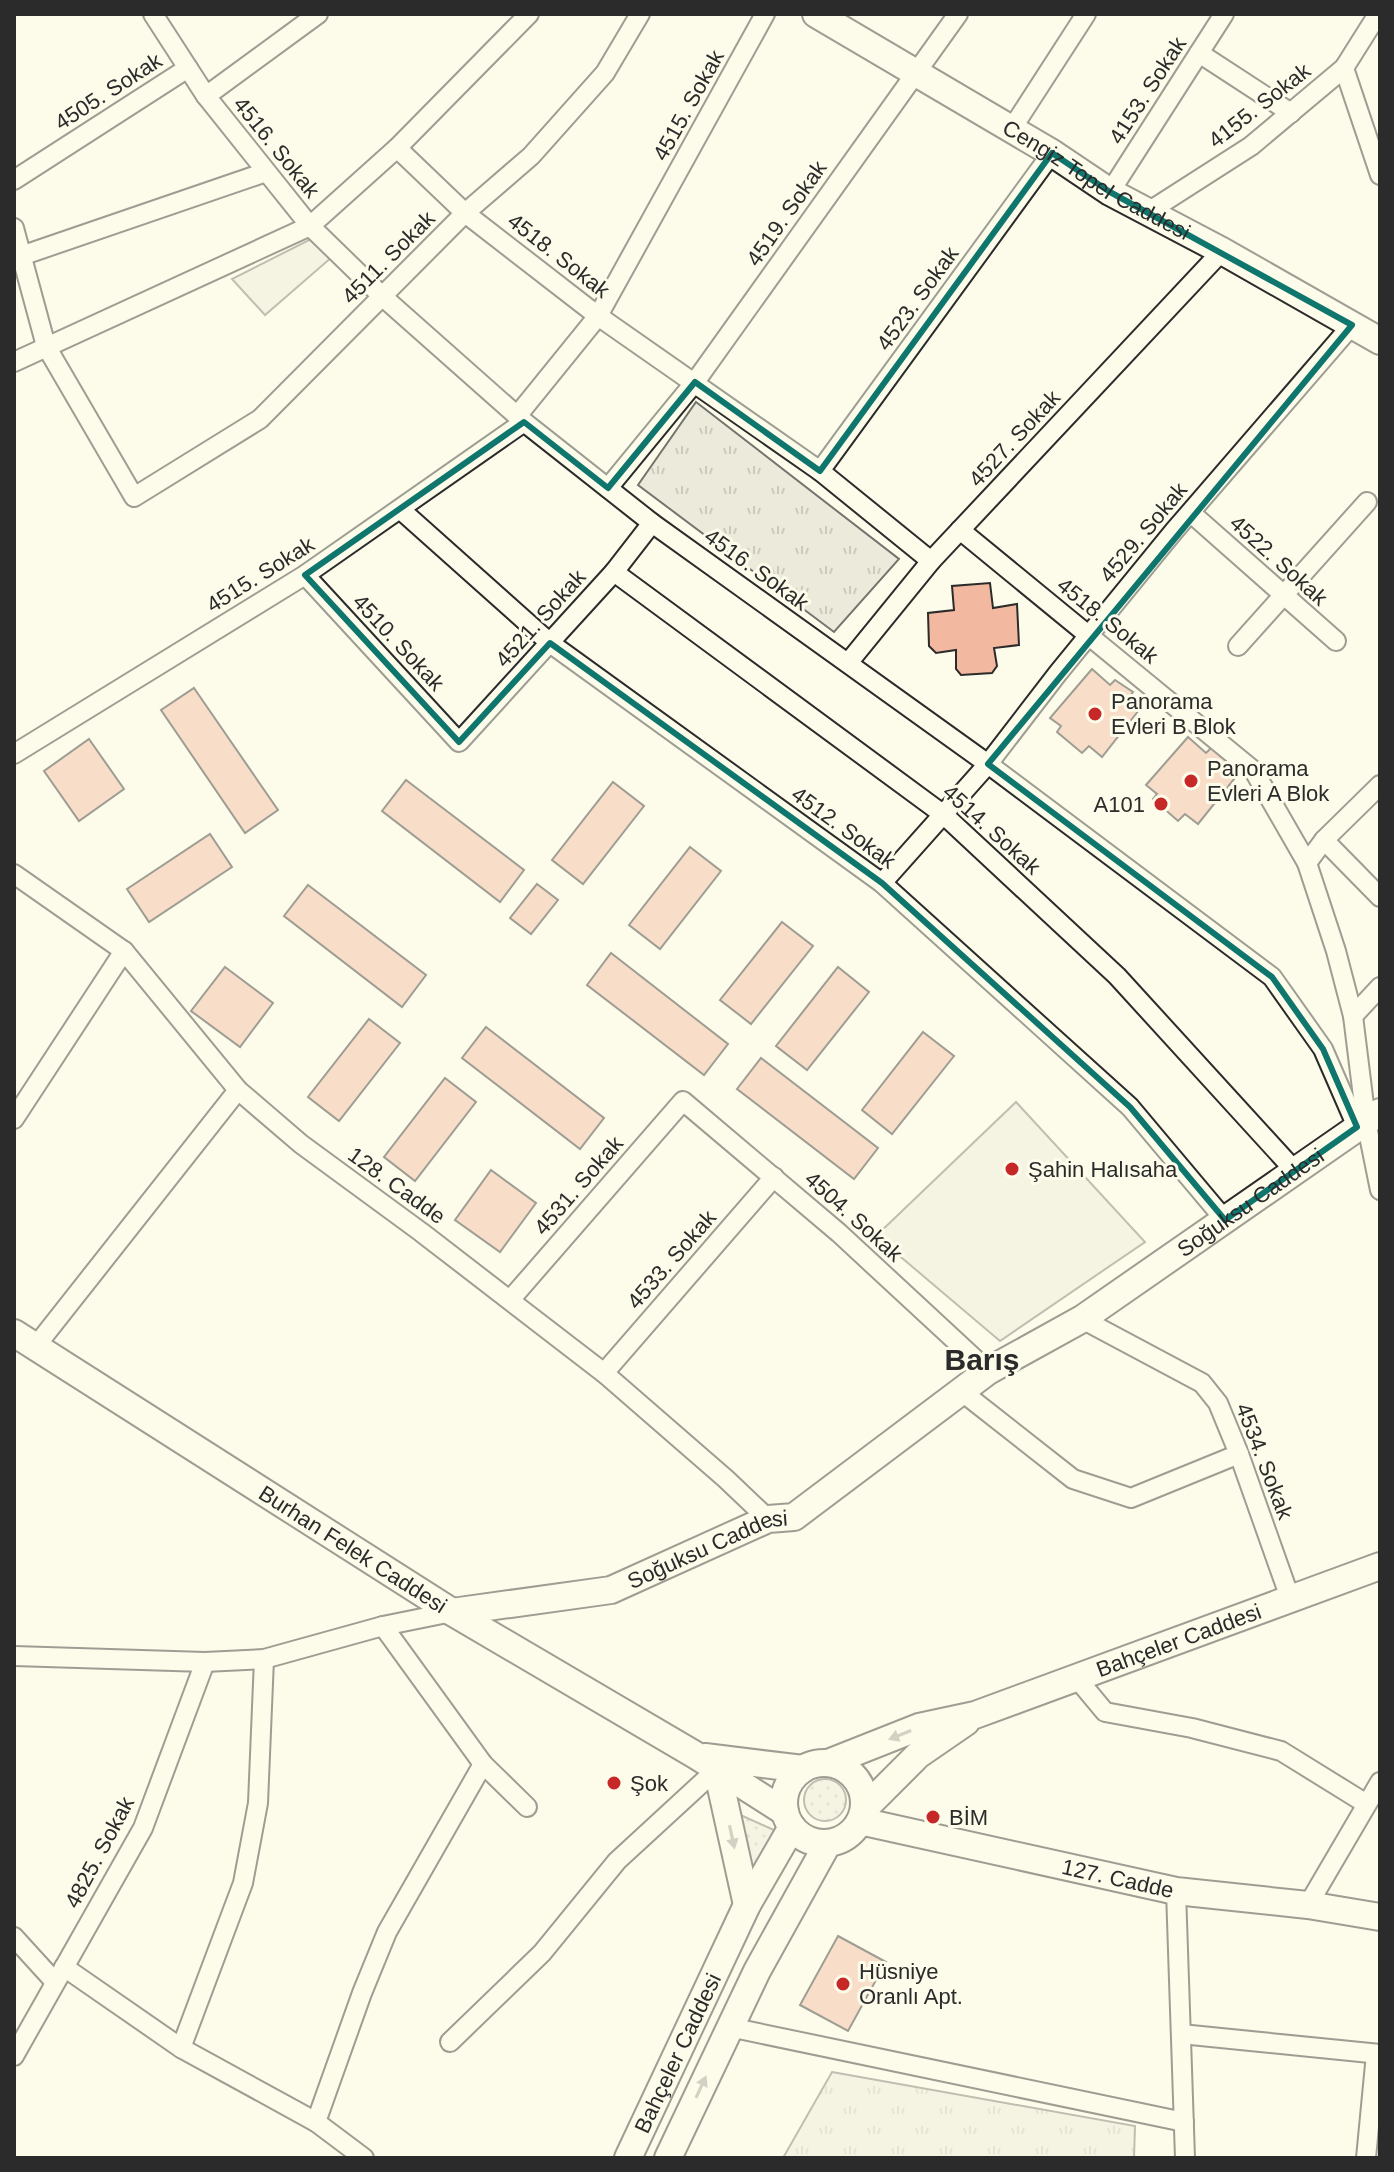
<svg xmlns="http://www.w3.org/2000/svg" width="1394" height="2172" font-family="Arial,sans-serif">
  <defs>
    <pattern id="grass-dots" width="8" height="8" patternUnits="userSpaceOnUse" patternTransform="scale(2)"><rect width="8" height="8" fill="#ecebdb"/><path d="M2 2h.1M6 6h.1" fill="none" stroke="#cbcabc" stroke-width="1.8" stroke-linecap="round"/></pattern>
    <pattern id="park-tufts" width="24" height="20" patternUnits="userSpaceOnUse" patternTransform="scale(2)"><rect width="24" height="20" fill="#ecebdb"/><path d="M3 7l-1-3M5 7V3M7 7l1-3M15 17l-1-3M17 17v-4M19 17l1-3" fill="none" stroke="#cbcabc"/></pattern>
  </defs>
  <rect width="100%" height="100%" fill="#fdfbea"/>
  <!-- grass -->
  <g fill="url(#grass-dots)" stroke="#74746e" stroke-width="2">
    <circle cx="825" cy="1800" r="21"/>
    <polygon points="736,1813 776,1831 750,1875"/>
  </g>
  <!-- park -->
  <g fill="url(#park-tufts)" stroke="#74746e" stroke-width="2">
    <polygon points="696,402 899,559 834,632 638,485"/>
    <polygon points="832,2072 1135,2126 1134,2158 783,2158"/>
  </g>
  <!-- garden -->
  <polygon fill="#ecebdb" stroke="#74746e" stroke-width="2" points="1016,1102 1145,1242 1000,1341 876,1236"/>
  <!-- parking -->
  <polygon fill="#eceadb" stroke="#74746e" stroke-width="2" points="315,237 332,257 265,315 232,279"/>
  <!-- building -->
  <g fill="#f2b8a0" stroke="#2b2b2b" stroke-width="2">
    <polygon points="990,583 993,608 1017,604 1019,645 994,648 997,666 992,673 961,675 956,669 956,650 936,653 929,646 928,613 954,610 952,586"/>
    <polygon points="1092,669 1110,685 1115,680 1133,692 1127,700 1139,710 1102,757 1089,746 1082,753 1057,732 1061,726 1050,718"/>
    <polygon points="194,688 278,810 245,833 161,710"/>
    <polygon points="1188,737 1206,753 1211,748 1228,759 1222,767 1235,778 1198,824 1185,814 1178,821 1153,799 1157,794 1146,785"/>
    <polygon points="89,739 124,789 79,821 44,771"/>
    <polygon points="406,780 524,870 500,902 382,811"/>
    <polygon points="613,782 644,806 583,884 552,860"/>
    <polygon points="210,834 232,867 149,922 127,889"/>
    <polygon points="690,847 721,871 660,949 629,925"/>
    <polygon points="537,884 558,900 531,934 510,918"/>
    <polygon points="308,885 426,975 402,1007 284,916"/>
    <polygon points="782,922 813,946 751,1024 720,1000"/>
    <polygon points="611,953 728,1044 704,1075 587,985"/>
    <polygon points="225,967 273,1003 240,1047 191,1011"/>
    <polygon points="838,967 869,992 807,1070 776,1046"/>
    <polygon points="369,1019 400,1043 339,1121 308,1097"/>
    <polygon points="486,1027 604,1118 580,1149 462,1058"/>
    <polygon points="923,1032 954,1056 892,1134 862,1110"/>
    <polygon points="761,1058 878,1148 854,1179 737,1089"/>
    <polygon points="445,1078 476,1102 415,1181 384,1157"/>
    <polygon points="491,1170 536,1203 500,1252 455,1220"/>
    <polygon points="838,1936 886,1962 848,2031 800,2005"/>
  </g>
  <g fill="none" stroke-linecap="round" stroke-linejoin="round">
    <defs>
      <g id="street">
        <polyline points="153,14 206,96 310,226 383,297 524,422 652,523 988,764 1272,977 1323,1049 1357,1127"/>
        <polyline points="1199,53 1291,113"/>
        <polyline points="1344,68 1380,175"/>
        <polyline points="206,96 318,14"/>
        <polyline points="1011,130 1086,14"/>
        <polyline points="397,148 465,213 598,316 820,471 931,561"/>
        <polyline points="14,180 188,68"/>
        <polyline points="1110,192 1224,14"/>
        <polyline points="1148,212 1251,146 1344,68 1378,14"/>
        <polyline points="14,228 46,346 134,497 260,419 465,213 531,156 605,73 640,14"/>
        <polyline points="21,256 266,172"/>
        <polyline points="14,362 310,226 397,148 529,14"/>
        <polyline points="517,416 598,316 765,14"/>
        <polyline points="820,471 1052,153"/>
        <polyline points="608,488 695,382 958,14"/>
        <polyline points="401,510 550,643 882,883 1130,1107 1225,1220"/>
        <polyline points="1191,513 1336,641"/>
        <polyline points="960,530 1254,771 1307,863 1336,951 1353,1016 1366,1121 1380,1190"/>
        <polyline points="614,572 944,815 1117,976 1295,1171"/>
        <polyline points="305,575 459,742 614,572 652,523"/>
        <polyline points="1238,646 1367,502"/>
        <polyline points="848,663 931,561 1222,251"/>
        <polyline points="14,754 305,575 524,422"/>
        <polyline points="1324,840 1380,897"/>
        <polyline points="1307,863 1324,840 1380,785"/>
        <polyline points="14,874 124,951 238,1090 301,1144 421,1232 604,1373 726,1479 768,1519"/>
        <polyline points="882,883 988,764 1058,673 1174,531 1352,325"/>
        <polyline points="1353,1016 1380,987"/>
        <polyline points="14,1119 124,951"/>
        <polyline points="510,1300 683,1101 839,1233 988,1371"/>
        <polyline points="1082,1319 1202,1383 1218,1403 1239,1454 1290,1598"/>
        <polyline points="36,1346 238,1090"/>
        <polyline points="604,1373 774,1177"/>
        <polyline points="961,1391 1073,1479 1131,1498 1239,1454"/>
        <polyline points="383,1626 483,1764 527,1807"/>
        <polyline points="14,1656 205,1662 264,1659 383,1626 452,1612"/>
        <polyline points="1075,1676 1105,1712 1192,1728 1281,1751 1365,1803"/>
        <polyline points="1176,1891 1185,2158"/>
        <polyline points="1308,1905 1380,1782"/>
        <polyline points="14,1937 55,1982"/>
        <polyline points="64,1967 181,2048 316,2122 364,2158"/>
        <polyline points="729,2027 1184,2122"/>
        <polyline points="1181,2034 1380,2054"/>
        <polyline points="450,2042 542,1953 617,1861 717,1769"/>
        <polyline points="181,2048 243,1883 258,1803 264,1659"/>
        <polyline points="14,2056 143,1828 205,1662"/>
        <polyline points="316,2122 362,1993 387,1932 483,1764"/>
        <polyline points="1366,2158 1376,2054"/>
      </g>
      <g id="secondary">
        <path id="s1" d="M816,14l236,139 58,39 112,59 158,90"/>
        <path id="s2" d="M14,1333l438,279 245,144 88,56"/>
        <path id="s3" d="M452,1612l159,-22 157,-71 26,-2 194,-146 94,-52 298,-207"/>
        <polyline points="705,1757 803,1769"/>
        <path id="s4" d="M828,1763l91,-36 56,-12 405,-149"/>
        <circle cx="824" cy="1803" r="40"/>
        <polyline points="717,1769 747,1905"/>
        <polyline points="864,1809 918,1755 966,1722"/>
        <path id="s5" d="M860,1821l316,70 132,14 72,12"/>
        <path id="s6" d="M628,2158l119,-253 45,-78"/>
        <polyline points="668,2158 757,1971 828,1843"/>
      </g>
    </defs>
    <!-- street casing -->
    <use href="#street" stroke="#2b2b2b" stroke-width="22"/>
    <!-- secondary casing -->
    <use href="#secondary" stroke="#2b2b2b" stroke-width="30"/>
    <!-- street -->
    <use href="#street" stroke="#fdfbea" stroke-width="18"/>
    <!-- secondary -->
    <use href="#secondary" stroke="#fdfbea" stroke-width="26"/>
  </g>
  <!-- one-way arrows -->
  <defs><path id="oneway-solid" d="M-6-.8H1V-3.2L6.5 0L1 3.2V.8H-6Z" transform="scale(2)"/></defs>
  <g fill="#9e9d94">
    <use href="#oneway-solid" transform="translate(900 1735) rotate(158)"/>
    <use href="#oneway-solid" transform="translate(732 1837) rotate(78)"/>
    <use href="#oneway-solid" transform="translate(701 2087) rotate(-65)"/>
  </g>
  <!-- marked area -->
  <path d="M0 0H1394V2172H0ZM1052,153l58,39 242,133 -364,439 284,213 51,72 34,78 -132,93 -95,-113 -248,-224 -332,-240 -91,99 -154,-167 219,-153 84,66 87,-106 125,89z" fill="#fdfbea" fill-opacity=".55" fill-rule="evenodd"/>
  <path fill="none" stroke="#0f766e" stroke-width="6" stroke-linejoin="round" d="M1052,153l58,39 242,133 -364,439 284,213 51,72 34,78 -132,93 -95,-113 -248,-224 -332,-240 -91,99 -154,-167 219,-153 84,66 87,-106 125,89z"/>
  <!-- markers -->
  <g fill="#c62828" stroke="#fdfbea" stroke-width="3">
    <circle cx="1095" cy="714" r="8"/>
    <circle cx="1191" cy="781" r="8"/>
    <circle cx="1161" cy="804" r="8"/>
    <circle cx="1012" cy="1169" r="8"/>
    <circle cx="614" cy="1783" r="8"/>
    <circle cx="933" cy="1817" r="8"/>
    <circle cx="843" cy="1984" r="8"/>
  </g>
  <g text-anchor="middle" stroke-width="6" stroke-linejoin="round" paint-order="stroke">
    <!-- street labels -->
    <g font-size="22" fill="#2b2b2b" stroke="#fdfbea">
      <text transform="translate(1147 90) rotate(-57)" y="8">4153. Sokak</text>
      <text transform="translate(108 91) rotate(-33)" y="8">4505. Sokak</text>
      <text transform="translate(688 105) rotate(-61)" y="8">4515. Sokak</text>
      <text transform="translate(1259 105) rotate(-38)" y="8">4155. Sokak</text>
      <text transform="translate(277 147) rotate(51)" y="8">4516. Sokak</text>
      <text dy="8" stroke="none"><textPath href="#s1" startOffset="326">Cengiz Topel Caddesi</textPath></text>
      <text transform="translate(786 213) rotate(-55)" y="8">4519. Sokak</text>
      <text transform="translate(559 255) rotate(38)" y="8">4518. Sokak</text>
      <text transform="translate(388 257) rotate(-45)" y="8">4511. Sokak</text>
      <text transform="translate(917 298) rotate(-54)" y="8">4523. Sokak</text>
      <text transform="translate(1014 438) rotate(-47)" y="8">4527. Sokak</text>
      <text transform="translate(1143 532) rotate(-50)" y="8">4529. Sokak</text>
      <text transform="translate(1279 560) rotate(42)" y="8">4522. Sokak</text>
      <text transform="translate(757 569) rotate(36)" y="8">4516. Sokak</text>
      <text transform="translate(260 574) rotate(-32)" y="8">4515. Sokak</text>
      <text transform="translate(540 618) rotate(-48)" y="8">4521. Sokak</text>
      <text transform="translate(1108 620) rotate(39)" y="8">4518. Sokak</text>
      <text transform="translate(399 642) rotate(47)" y="8">4510. Sokak</text>
      <text transform="translate(844 827) rotate(36)" y="8">4512. Sokak</text>
      <text transform="translate(992 829) rotate(42)" y="8">4514. Sokak</text>
      <text transform="translate(397 1185) rotate(36)" y="8">128. Cadde</text>
      <text transform="translate(578 1185) rotate(-49)" y="8">4531. Sokak</text>
      <text dy="8" stroke="none"><textPath href="#s3" startOffset="914">Soğuksu Caddesi</textPath></text>
      <text transform="translate(854 1216) rotate(42)" y="8">4504. Sokak</text>
      <text transform="translate(671 1259) rotate(-49)" y="8">4533. Sokak</text>
      <text transform="translate(1265 1461) rotate(69)" y="8">4534. Sokak</text>
      <text dy="8" stroke="none"><textPath href="#s2" startOffset="402">Burhan Felek Caddesi</textPath></text>
      <text dy="8" stroke="none"><textPath href="#s3" startOffset="266">Soğuksu Caddesi</textPath></text>
      <text dy="8" stroke="none"><textPath href="#s4" startOffset="372">Bahçeler Caddesi</textPath></text>
      <text transform="translate(99 1852) rotate(-62)" y="8">4825. Sokak</text>
      <text dy="8" stroke="none"><textPath href="#s5" startOffset="264">127. Cadde</textPath></text>
      <text dy="8" stroke="none"><textPath href="#s6" startOffset="116">Bahçeler Caddesi</textPath></text>
    </g>
    <!-- poi labels -->
    <g font-size="22" fill="#2b2b2b" stroke="#fdfbea" text-anchor="start">
      <text x="1111" y="709">Panorama<tspan x="1111" dy="25">Evleri B Blok</tspan></text>
      <text x="1207" y="776">Panorama<tspan x="1207" dy="25">Evleri A Blok</tspan></text>
      <text x="1145" y="812" text-anchor="end">A101</text>
      <text x="1028" y="1177">Şahin Halısaha</text>
      <text x="630" y="1791">Şok</text>
      <text x="949" y="1825">BİM</text>
      <text x="859" y="1979">Hüsniye<tspan x="859" dy="25">Oranlı Apt.</tspan></text>
    </g>
    <!-- district labels -->
    <g font-size="30" font-weight="bold" fill="#2b2b2b" stroke="#fdfbea">
      <text x="982" y="1370">Barış</text>
    </g>
  </g>
  <!-- border -->
  <rect width="1394" height="2172" fill="none" stroke="#2b2b2b" stroke-width="32"/>
</svg>
